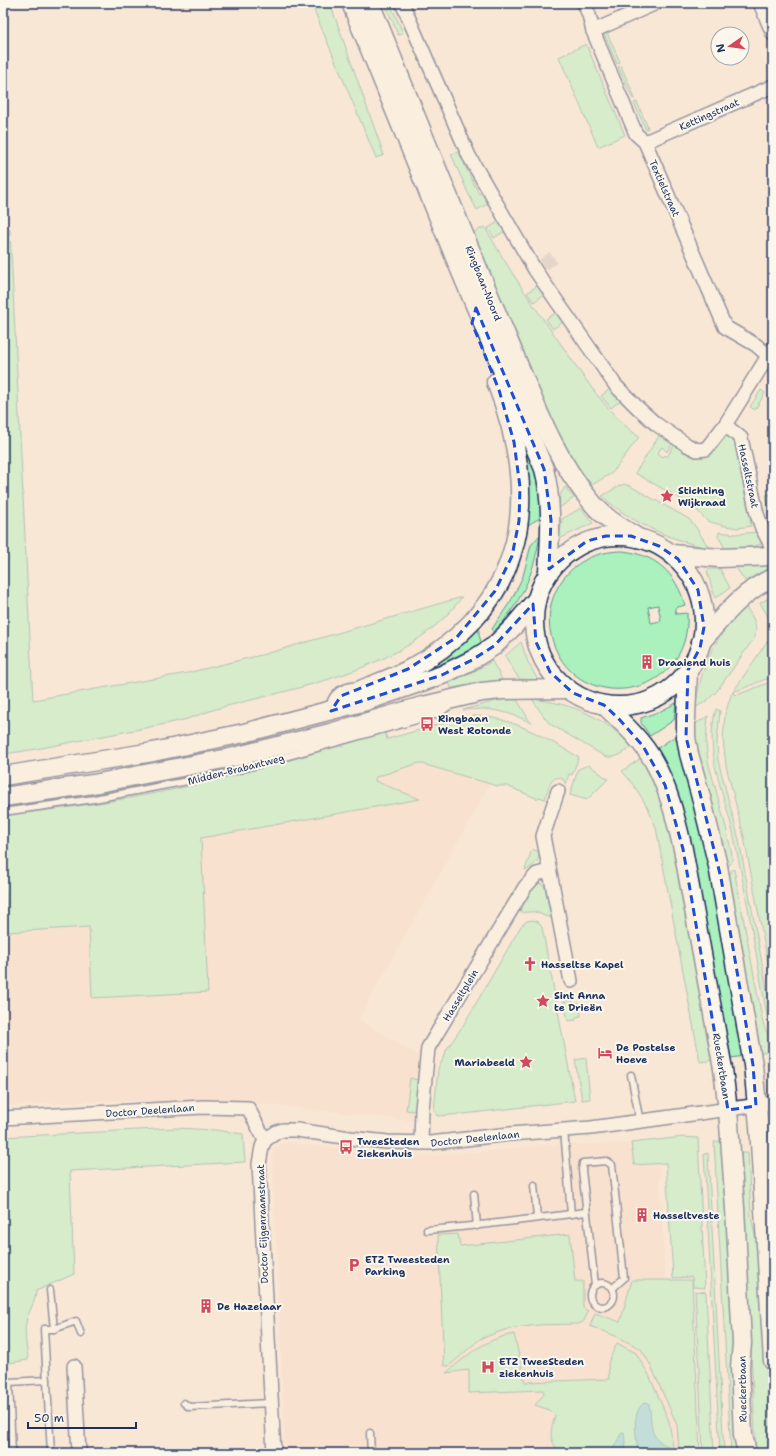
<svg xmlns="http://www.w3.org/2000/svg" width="776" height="1456" font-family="'Shantell Sans',sans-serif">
  <rect width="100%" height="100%" fill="#f9e7d6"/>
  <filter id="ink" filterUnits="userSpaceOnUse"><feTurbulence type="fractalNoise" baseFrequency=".025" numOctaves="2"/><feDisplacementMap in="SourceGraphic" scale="8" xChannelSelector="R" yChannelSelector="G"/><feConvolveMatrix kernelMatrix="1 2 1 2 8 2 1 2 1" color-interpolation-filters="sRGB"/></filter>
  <g filter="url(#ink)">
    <!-- built -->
    <g fill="#f7dcc7">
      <polygon points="415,759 501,765 359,1019 416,1054 428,1050 421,1122 243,1102 107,1101 3,1106 3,871"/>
      <polygon points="281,1142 410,1156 428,1156 558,1144 631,1143 634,1165 659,1163 666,1280 692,1280 700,1453 285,1453 272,1155"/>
    </g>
    <!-- green -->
    <g fill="#aaf1be" stroke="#62908e" fill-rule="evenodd">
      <polygon points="311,3 330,3 384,155 376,158"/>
      <polygon points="385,3 390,3 403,33 398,35"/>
      <polygon points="607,33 620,62 617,64 604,34"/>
      <polygon points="586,44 625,135 598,147 559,57"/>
      <polygon points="621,66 635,98 633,99 618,67"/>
      <polygon points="637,102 648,128 646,130 634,103"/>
      <polygon points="461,151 467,162 464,164 479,194 482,192 489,203 477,210 468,193 451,154"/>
      <polygon points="500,221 505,231 494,238 488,228"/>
      <path d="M3,225l7,5 23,470 154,-27 78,-19 197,-57c-52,73 -165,90 -246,112 -10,3 -19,7 -29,10 -27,7 -55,11 -83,17 -34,6 -67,14 -101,18z"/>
      <path d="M485,227c23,42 50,81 78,120 22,32 44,66 76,90l-27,36 -20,12 -25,-33 -22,-42 -73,-177z"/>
      <polygon points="538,285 545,294 534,302 527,293"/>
      <polygon points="557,312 564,321 553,329 546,319"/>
      <polygon points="611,388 621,400 611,408 601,396"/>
      <polygon points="761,390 765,393 755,410 750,407"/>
      <polygon points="511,411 529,451 539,485 542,517 531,523 522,531"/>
      <polygon points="661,433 674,441 667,452 662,447 661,448 658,453 663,457 665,455 667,457 676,442 709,453 716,449 726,434 738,441 736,448 749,512 753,512 755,519 750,520 751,526 738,528 725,526 707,521 693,506 635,473"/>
      <path d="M624,484l6,2 59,33 6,7 14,22c-36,-7 -80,-26 -107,-52l17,-10z"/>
      <polygon points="565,487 574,498 559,508 560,495"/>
      <polygon points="773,494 773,523 771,523 766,495"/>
      <polygon points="581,508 593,523 559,539 562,519"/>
      <polygon points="719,532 735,534 758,532 765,543 747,548 726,550 718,536"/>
      <path d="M540,535c-7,43 -19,66 -46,98l-2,-4 20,-30 11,-23 8,-31z"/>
      <path d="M623,551c33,4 53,22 62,54l-10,3 1,6 11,-1c6,89 -117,105 -136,22 -4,-17 -1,-35 8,-50 14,-23 37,-34 64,-34zM658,605l3,16 -10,2 -3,-16z"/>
      <polygon points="773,563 773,569 745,581 735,566"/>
      <polygon points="709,569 720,569 730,588 715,598 707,571"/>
      <polygon points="773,596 773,622 772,623 760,603"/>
      <path d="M746,607c7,10 12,18 9,30l-38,54 -9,9 -13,8c6,-41 19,-73 51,-101z"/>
      <polygon points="479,626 479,635 482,645 457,661 409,679"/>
      <path d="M773,636v41c-13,3 -24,10 -37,14l-1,-1 -2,3 4,2 5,-2 31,-12v309l-29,-153 -18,-71 -3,-26 2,-26 6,-19 35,-52z"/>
      <polygon points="521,642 528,662 538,680 519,679 505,656"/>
      <polygon points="492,661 503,681 451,688 449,682 473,672"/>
      <path d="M516,698l15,25c-15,-8 -31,-13 -49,-14 -6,0 -13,1 -19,1l36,-10z"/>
      <path d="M532,699c39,4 74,18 100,48 -9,6 -17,13 -28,9l-54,-32 -6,-7z"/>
      <polygon points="676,703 674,720 650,736 641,723 641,718 661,711"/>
      <path d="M716,709l4,2 -3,31 1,18 21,80 34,182v10l-5,-10c-11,-62 -21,-124 -34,-185 -9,-43 -31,-84 -18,-128z"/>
      <path d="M471,716c40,-1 73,22 108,41l-7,18 -3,-1 -3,10 -4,-6c-12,-3 -14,12 -17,21l-6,-2 -1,2 -31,-13h-10l-78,-23 -43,14 -1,4 45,18 -219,39 7,154 -116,6 -3,-71 -81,5 -3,-52h-2v-65c68,-7 137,-17 204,-33 60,-14 119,-33 178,-50l2,7 75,-21z"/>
      <polygon points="708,716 706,743 708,761 726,827 732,855 732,862 727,868 716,820 696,747 695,724"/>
      <polygon points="677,735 704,837 745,1056 731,1058 693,856 656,749"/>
      <path d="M641,758c28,45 35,100 45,151 9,50 19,101 28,151l-14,2 -44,-234c-8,-22 -19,-40 -34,-57z"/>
      <polygon points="589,765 608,779 587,800 570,795 578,769"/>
      <path d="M532,849l7,3c1,9 -5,13 -12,18h-2z"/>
      <path d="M733,869h1l29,154 7,17 2,10c-4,1 -7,3 -11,4l-32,-173v-6z"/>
      <path d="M537,883l5,1 3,3 6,30c-6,1 -10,-4 -16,-5 -7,-1 -11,2 -17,-1l14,-24z"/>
      <polygon points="533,920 538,922 542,927 575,1101 464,1114 437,1116 434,1110 438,1069 446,1053 445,1052 464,1024 521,926 527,921"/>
      <polygon points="572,1000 573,1004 579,1003 581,1016 576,1017 576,1020 568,1021 564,1001"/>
      <polygon points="586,1058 590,1099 582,1100 575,1060"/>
      <polygon points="410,1078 418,1080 415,1111 406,1110"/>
      <path d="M176,1128l40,2 27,4 2,28 -175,9 4,103 -38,17c0,10 -6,18 -9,27 -4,13 0,29 1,42l-25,4v-227z"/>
      <polygon points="773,1132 773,1196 771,1133"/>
      <polygon points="683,1137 698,1138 705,1288 693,1287 692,1277 673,1278 666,1163 634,1165 631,1143"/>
      <polygon points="724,1140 740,1453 731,1453 714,1142"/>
      <polygon points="708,1153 724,1453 720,1453 704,1154"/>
      <polygon points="741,1153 748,1153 751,1216 755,1235 759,1246 762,1266 771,1453 756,1453"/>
      <polygon points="458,1234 460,1246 570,1234 575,1281 583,1281 583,1308 588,1311 584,1321 579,1324 539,1325 508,1329 496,1333 480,1339 449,1366 444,1366 438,1235"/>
      <polygon points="632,1280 692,1280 700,1453 679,1453 677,1425 650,1364 641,1349 618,1337 590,1326 595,1313 620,1322"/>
      <polygon points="695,1291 706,1292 714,1453 703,1453"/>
      <path d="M514,1334l11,48 84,-3 -1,-16 9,-20 19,10 13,22 20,46 5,32h-114c-12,-15 -10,-20 -5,-37l-6,-6 -14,-5 9,-11 -1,-4 -74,3v-23l-23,3c23,-19 37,-33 68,-39z"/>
    </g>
    <!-- water -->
    <g fill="#82d3dc" stroke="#5991aa">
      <path d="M644,1403l5,1c4,20 -3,32 20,43l2,6h-33c-1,-15 -8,-39 6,-50z"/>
      <polygon points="622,1432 624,1432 626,1453 611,1453"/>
    </g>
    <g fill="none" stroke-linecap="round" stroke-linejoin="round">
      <!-- street-tunnel -->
      <polyline stroke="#cdc2be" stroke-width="13" stroke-dasharray="13 6" stroke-linecap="butt" points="543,265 555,256"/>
      <defs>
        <g id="lane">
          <polyline points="3,812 94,799 224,774 438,714 449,706"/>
          <polyline points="631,1075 640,1122"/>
          <polyline points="564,1130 571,1214"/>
          <polyline points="534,1185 537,1217"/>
          <polyline points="474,1194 477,1226"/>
          <path d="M427,1230c53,-4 106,-11 159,-18"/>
          <circle cx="602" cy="1295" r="12"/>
          <polyline points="595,1285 582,1170 583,1163 606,1161 612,1165 624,1278 612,1289"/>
          <polyline points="50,1290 54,1329"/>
          <polyline points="184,1403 189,1407 271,1403"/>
          <polyline points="370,1433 371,1453"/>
          <polyline points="12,1453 9,1382 47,1380"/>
          <polyline points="51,1453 44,1329 54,1329 76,1321 81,1334"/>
        </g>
        <g id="street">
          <polyline points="402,3 469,156 535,270 616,386 638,408 656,424 687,445 697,450 706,449 725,425 773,348"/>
          <polyline points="584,3 589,15 593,31 636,134 645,142 725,327 756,345 773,360"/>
          <polyline points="760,3 773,34"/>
          <polyline points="593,31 656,3"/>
          <polyline points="645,142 773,86"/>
          <polyline points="725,425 741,438 757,514 762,528 773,549"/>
          <polyline points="558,791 543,836 571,981"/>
          <polyline points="3,1118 203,1107 248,1108 265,1140"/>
          <polyline points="421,1143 422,1109 428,1048 525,887 537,874 549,871"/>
          <polyline points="74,1366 79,1453"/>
          <polyline points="274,1453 259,1164 262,1147 265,1140 277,1132 283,1130 297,1130 350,1138 388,1142 430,1143 510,1134 591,1128 773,1103"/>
        </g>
        <g id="secondary">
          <path d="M351,3l105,257 88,209c9,34 6,69 4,103"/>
          <path d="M370,3c45,111 89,222 136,332 25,58 46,122 88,170 12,14 28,23 44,33"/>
          <circle cx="619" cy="621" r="85"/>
          <polyline points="672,554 719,558 773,556"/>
          <path d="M701,642c21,-24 42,-52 72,-64"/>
          <polyline points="688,670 686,718 686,737 689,754 702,801 718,866 753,1065 759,1126 773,1361"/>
          <path d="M337,702c1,-2 2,-4 4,-5 3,-4 12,-5 17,-6 17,-7 34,-13 50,-21 46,-24 87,-63 103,-114 19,-55 6,-121 -15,-174"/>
          <path d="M604,705c18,17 38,35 50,57 15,27 22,58 29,87l40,220 5,41 7,98 7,135 -2,24 3,68 4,18"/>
          <polyline points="3,776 153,752 244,733 366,701 442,675 472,660 494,646 514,626 536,600"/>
          <polyline points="3,797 93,784 234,757 330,733 419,707 482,692 501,690 568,689"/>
        </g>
      </defs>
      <!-- lane casing -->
      <use href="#lane" stroke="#1b2f5e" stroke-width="9"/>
      <!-- street casing -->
      <use href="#street" stroke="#1b2f5e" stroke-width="16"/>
      <!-- secondary casing -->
      <use href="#secondary" stroke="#1b2f5e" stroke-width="21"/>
      <!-- lane -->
      <use href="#lane" stroke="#fbf7ec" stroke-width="6"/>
      <!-- street -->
      <use href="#street" stroke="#fbf7ec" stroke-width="13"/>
      <!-- secondary -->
      <use href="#secondary" stroke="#fbf7ec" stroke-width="18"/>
    </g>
  </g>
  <!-- marked area -->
  <path d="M0 0H776V1456H0ZM476,308l68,161 7,51 -2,49 38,-28 19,-5h25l28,10 19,13 20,31 6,37 -4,21 -12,22 -2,67 35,141 32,187 3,41 -28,4 -45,-261 -18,-64 -22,-39 -24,-27 -15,-14 -31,-12 -23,-21 -14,-30 -3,-38 -39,42 -22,14 -30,15 -111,36 10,-15 67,-27 49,-32 38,-46 17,-35 7,-35 1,-34 -6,-45 -15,-52 -27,-67z" fill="#f9e7d6" fill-opacity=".55" fill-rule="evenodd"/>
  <path fill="none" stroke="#1d4ed8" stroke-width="3" stroke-dasharray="8 5" stroke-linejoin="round" d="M476,308l68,161 7,51 -2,49 38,-28 19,-5h25l28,10 19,13 20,31 6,37 -4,21 -12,22 -2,67 35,141 32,187 3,41 -28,4 -45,-261 -18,-64 -22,-39 -24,-27 -15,-14 -31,-12 -23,-21 -14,-30 -3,-38 -39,42 -22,14 -30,15 -111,36 10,-15 67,-27 49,-32 38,-46 17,-35 7,-35 1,-34 -6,-45 -15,-52 -27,-67z"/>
  <!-- icons -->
  <defs>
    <symbol id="sight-bare" viewBox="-9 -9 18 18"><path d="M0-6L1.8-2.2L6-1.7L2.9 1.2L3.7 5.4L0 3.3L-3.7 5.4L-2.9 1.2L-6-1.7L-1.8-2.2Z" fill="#d1495b" stroke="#fbf7ec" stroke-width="2.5" paint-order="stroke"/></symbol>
    <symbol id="building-bare" viewBox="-9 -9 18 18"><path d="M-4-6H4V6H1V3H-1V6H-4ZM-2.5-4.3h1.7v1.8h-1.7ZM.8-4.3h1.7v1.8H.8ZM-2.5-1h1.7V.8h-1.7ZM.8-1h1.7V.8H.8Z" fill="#d1495b" stroke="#fbf7ec" stroke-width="2.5" paint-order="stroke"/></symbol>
    <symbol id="bus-bare" viewBox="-9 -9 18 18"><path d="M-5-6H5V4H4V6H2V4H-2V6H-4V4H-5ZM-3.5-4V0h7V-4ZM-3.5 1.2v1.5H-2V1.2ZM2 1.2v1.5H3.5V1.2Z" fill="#d1495b" stroke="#fbf7ec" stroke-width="2.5" paint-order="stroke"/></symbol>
    <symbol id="church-bare" viewBox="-9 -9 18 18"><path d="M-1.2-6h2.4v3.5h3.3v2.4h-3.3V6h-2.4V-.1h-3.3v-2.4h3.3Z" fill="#d1495b" stroke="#fbf7ec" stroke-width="2.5" paint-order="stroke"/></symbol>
    <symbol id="hotel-bare" viewBox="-9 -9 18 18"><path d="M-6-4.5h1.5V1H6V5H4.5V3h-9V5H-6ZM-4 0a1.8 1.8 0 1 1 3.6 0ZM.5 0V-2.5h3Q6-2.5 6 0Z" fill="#d1495b" stroke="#fbf7ec" stroke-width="2.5" paint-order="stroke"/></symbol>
    <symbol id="parking-bare" viewBox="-9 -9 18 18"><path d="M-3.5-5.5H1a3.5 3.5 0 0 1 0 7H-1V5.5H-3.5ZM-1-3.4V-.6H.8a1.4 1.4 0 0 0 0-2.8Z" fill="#d1495b" stroke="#fbf7ec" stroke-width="2.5" paint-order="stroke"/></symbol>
    <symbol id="hospital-bare" viewBox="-9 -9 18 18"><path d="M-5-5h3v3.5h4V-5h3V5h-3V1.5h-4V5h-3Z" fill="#d1495b" stroke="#fbf7ec" stroke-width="2.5" paint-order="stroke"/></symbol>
  </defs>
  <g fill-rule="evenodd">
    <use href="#sight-bare" x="657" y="486" width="20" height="20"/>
    <use href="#building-bare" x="637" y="652" width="20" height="20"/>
    <use href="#bus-bare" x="417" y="714" width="20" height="20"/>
    <use href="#church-bare" x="520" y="954" width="20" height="20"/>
    <use href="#sight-bare" x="533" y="991" width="20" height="20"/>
    <use href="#hotel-bare" x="595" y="1043" width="20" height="20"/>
    <use href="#sight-bare" x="516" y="1052" width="20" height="20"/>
    <use href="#bus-bare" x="336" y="1137" width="20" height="20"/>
    <use href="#building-bare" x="632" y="1205" width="20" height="20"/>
    <use href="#parking-bare" x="344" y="1255" width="20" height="20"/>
    <use href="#building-bare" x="196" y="1296" width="20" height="20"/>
    <use href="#hospital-bare" x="478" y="1357" width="20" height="20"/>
  </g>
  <g text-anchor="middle" stroke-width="4" stroke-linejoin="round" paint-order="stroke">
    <!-- street labels -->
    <g font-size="10" fill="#1b2f5e" stroke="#fbf7ec">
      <text transform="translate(709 114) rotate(-24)" y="4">Kettingstraat</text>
      <text transform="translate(665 188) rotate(66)" y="4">Textielstraat</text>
      <text transform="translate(484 283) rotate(68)" y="4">Ringbaan-Noord</text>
      <text transform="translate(749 476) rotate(78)" y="4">Hasseltstraat</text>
      <text transform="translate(236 769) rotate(-14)" y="4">Midden-Brabantweg</text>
      <text transform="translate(460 995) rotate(-59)" y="4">Hasseltplein</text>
      <text transform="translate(722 1066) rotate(81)" y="4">Rueckertbaan</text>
      <text transform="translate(150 1110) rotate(-4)" y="4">Doctor Deelenlaan</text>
      <text transform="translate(475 1138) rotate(-6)" y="4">Doctor Deelenlaan</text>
      <text transform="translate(262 1224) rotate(-92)" y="4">Doctor Eijgenraamstraat</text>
      <text transform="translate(742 1389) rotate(-91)" y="4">Rueckertbaan</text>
    </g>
    <!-- poi labels -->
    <g font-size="10" font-weight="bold" fill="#1b2f5e" stroke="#fbf7ec" text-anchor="start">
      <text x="678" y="494">Stichting<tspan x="678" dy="12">Wijkraad</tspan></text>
      <text x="658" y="666">Draaiend huis</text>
      <text x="438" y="722">Ringbaan<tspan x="438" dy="12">West Rotonde</tspan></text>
      <text x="541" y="968">Hasseltse Kapel</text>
      <text x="554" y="999">Sint Anna<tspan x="554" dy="12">te Drieën</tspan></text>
      <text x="616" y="1051">De Postelse<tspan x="616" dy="12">Hoeve</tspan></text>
      <text x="515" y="1066" text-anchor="end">Mariabeeld</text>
      <text x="357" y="1145">TweeSteden<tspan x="357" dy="12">Ziekenhuis</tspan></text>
      <text x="653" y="1219">Hasseltveste</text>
      <text x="365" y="1263">ETZ Tweesteden<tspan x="365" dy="12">Parking</tspan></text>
      <text x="217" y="1310">De Hazelaar</text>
      <text x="499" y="1365">ETZ TweeSteden<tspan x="499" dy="12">ziekenhuis</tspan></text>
    </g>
  </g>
  <!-- margin -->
  <rect width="776" height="1456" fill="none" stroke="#fbf7ec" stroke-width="16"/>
  <rect x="8" y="8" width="760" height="1440" fill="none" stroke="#1b2f5e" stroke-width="1.5" filter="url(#ink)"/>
  <!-- north arrow -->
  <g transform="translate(730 46) rotate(257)"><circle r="19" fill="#fbf7ec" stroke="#a1a7b3"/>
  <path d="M0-3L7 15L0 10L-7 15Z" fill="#d1495b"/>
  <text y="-6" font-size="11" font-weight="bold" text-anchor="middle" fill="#1b2f5e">N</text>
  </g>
  <!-- scale -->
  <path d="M28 1422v6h108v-6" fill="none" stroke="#1b2f5e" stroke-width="2"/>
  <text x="34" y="1422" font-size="12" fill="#1b2f5e" stroke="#fbf7ec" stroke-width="3" paint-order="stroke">50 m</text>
</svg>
